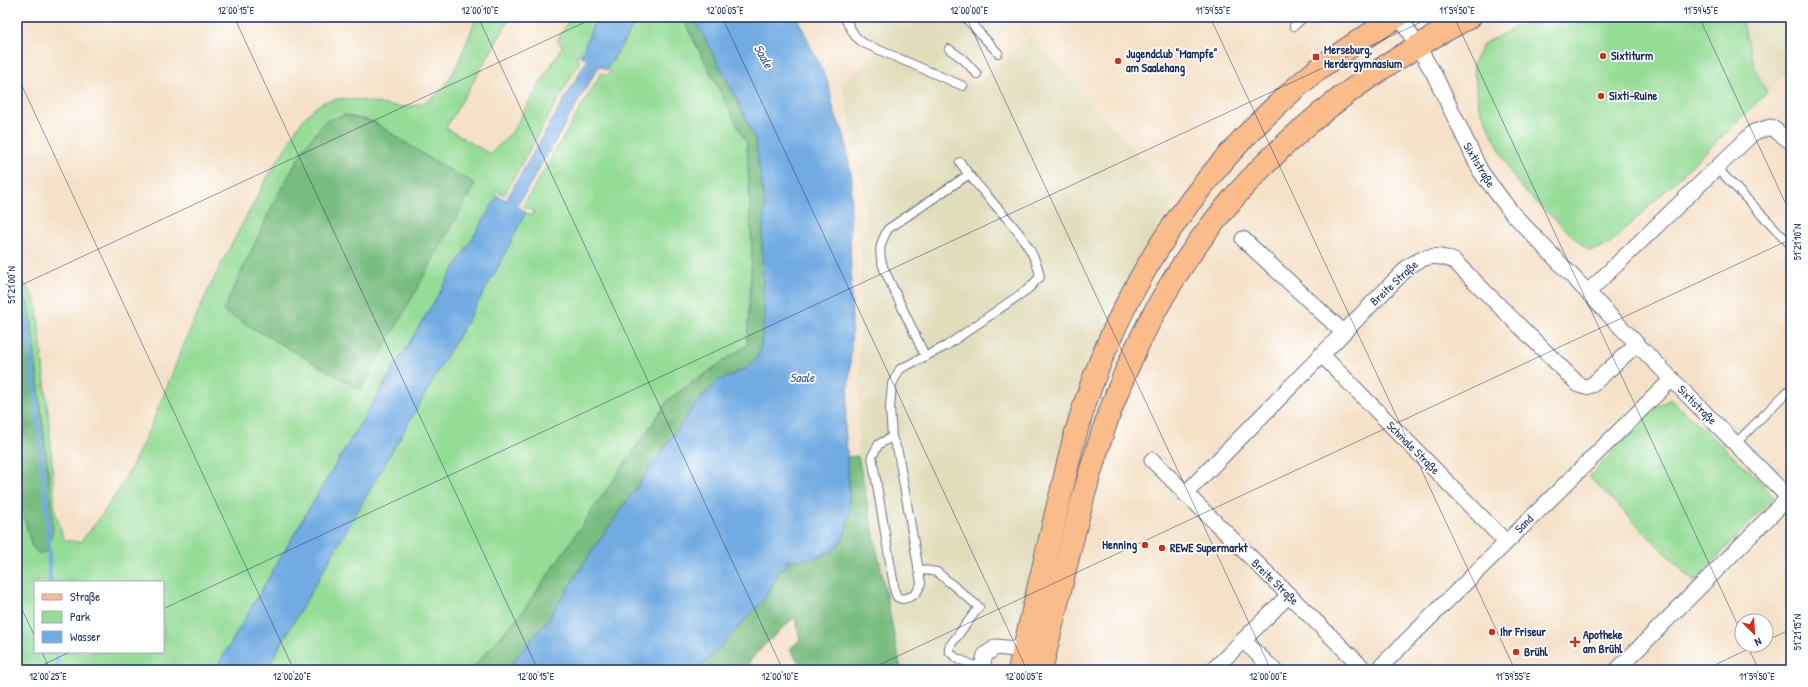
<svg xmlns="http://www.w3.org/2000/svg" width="1808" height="687" font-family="'Patrick Hand',sans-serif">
  <rect width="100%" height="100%" fill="#fff"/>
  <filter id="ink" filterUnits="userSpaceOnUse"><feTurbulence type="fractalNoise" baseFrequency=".025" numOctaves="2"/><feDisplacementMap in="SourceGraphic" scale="8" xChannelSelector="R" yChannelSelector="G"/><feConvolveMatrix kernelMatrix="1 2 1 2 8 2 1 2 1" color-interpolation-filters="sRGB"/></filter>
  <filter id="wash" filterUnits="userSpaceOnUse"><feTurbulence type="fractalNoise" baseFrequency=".012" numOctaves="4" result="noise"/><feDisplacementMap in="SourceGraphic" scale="16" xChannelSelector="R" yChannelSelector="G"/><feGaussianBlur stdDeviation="0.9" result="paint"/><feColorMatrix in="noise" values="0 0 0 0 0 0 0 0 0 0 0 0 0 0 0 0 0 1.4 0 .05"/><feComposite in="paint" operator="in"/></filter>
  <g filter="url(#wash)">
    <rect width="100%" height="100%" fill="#f5e1c8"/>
    <!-- built -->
    <g fill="#e1dcba">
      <polygon points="849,17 1019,17 972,60 967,56 948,75 976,86 1031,36 1106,121 1177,198 1168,209 1173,213 1058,467 1020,617 993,629 955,666 957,670 901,670 858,456 862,232 867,230 862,168 842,84 882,48 864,37 857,30"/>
      <polygon points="1741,17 1791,17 1791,84 1783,76 1767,93 1756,72"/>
    </g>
    <!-- green -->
    <g fill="#95dc96" stroke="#58867a" fill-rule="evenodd">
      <path d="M477,17h34l-65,111 44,26 22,-22 51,-87 -6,-4 14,-24h25l-15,39 -3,-2 -2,4 4,3 -76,134 -8,-4 -2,3 4,2 -185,306 -98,168h-198v-216l5,55 10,38 20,-38 -22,-201 -11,-9 -2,4v-24c13,8 17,15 20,30l13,123 5,80 9,28 16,2c53,-58 77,-133 107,-205 19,-45 42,-88 65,-131 11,-21 23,-42 36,-62 4,-8 9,-17 15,-24 5,-6 14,-16 22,-18 37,-15 83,27 118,-14 14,-16 25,-51 34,-71zM345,115l29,7 55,36 46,26zM35,582h128v70h-128z"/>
      <polygon points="639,17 682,17 747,144 752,253 747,345 670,398 523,611 471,670 266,670 497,269 525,213 532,216 534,212 523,206 601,73 607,76 610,72 607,69"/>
      <polygon points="1536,17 1741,17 1756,72 1767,93 1610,244 1596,249 1588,250 1526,193 1511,173 1479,106 1473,64 1483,44"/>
      <polygon points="1670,399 1759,480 1774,497 1694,582 1589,477 1649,413"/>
    </g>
    <!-- forest -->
    <g fill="#78bc7f" stroke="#4a766e">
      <polygon points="682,17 693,17 732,89 755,139 765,206 762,246 764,318 760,352 754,361 746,369 736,372 694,406 594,548 547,621 507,670 471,670 523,611 670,398 747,345 752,253 747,144"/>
      <polygon points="345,115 374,122 429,158 475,184 361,390 223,311 277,196 305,147 325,121"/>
      <polygon points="19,299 26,299 30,308 52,509 53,531 46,552 39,554 32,547 22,509 17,454 17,303"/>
      <path d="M858,456l43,214h-85l-1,-3 -14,-1 -11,-17 10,-10 -5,-22 -36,33 -16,20h-45l65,-69 17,-31 7,-4 -1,-5c15,-2 29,-2 43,-8 28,-13 20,-71 17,-96z"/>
    </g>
    <!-- water -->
    <g fill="#71abe2" stroke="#466da0">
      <polygon points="596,17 639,17 606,70 599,66 517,206 526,212 497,269 266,670 215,670 313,502 498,196 506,200 587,60 581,56"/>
      <polygon points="693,17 797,17 829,85 834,112 844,134 852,180 850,226 852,324 850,372 845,425 849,485 849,517 843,539 831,552 813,558 786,561 787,566 780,570 763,601 698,670 507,670 547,621 594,548 694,406 718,381 746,369 754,361 760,352 764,318 762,246 765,206 755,139 732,89"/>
    </g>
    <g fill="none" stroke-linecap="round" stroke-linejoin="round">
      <!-- stream -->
      <g stroke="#71abe2" stroke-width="4.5">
        <polyline points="17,289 28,322 47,513 50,582"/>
        <polyline points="56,652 58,670"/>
      </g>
    </g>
  </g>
  <g filter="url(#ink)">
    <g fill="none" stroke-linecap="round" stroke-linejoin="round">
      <defs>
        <g id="lane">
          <polyline points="844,17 855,36 863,43 963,86"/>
          <polyline points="965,17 998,53"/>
          <polyline points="1294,26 1304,17"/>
          <polyline points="949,49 963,59 977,74"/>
          <polyline points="1717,168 1791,245"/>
          <path d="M925,356l-41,-87c-6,-17 -5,-24 4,-40l80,-54"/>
          <path d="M892,437l-13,7 -7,12 23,136 2,5 5,2c11,-2 16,-5 19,-16l-23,-131 -6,-15 -2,-29 2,-24 8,-15 46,-23 82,-57 12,-12c-6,-41 -58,-80 -80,-115"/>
          <polyline points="1736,443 1791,388"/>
          <polyline points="918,569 937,572 979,607 949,647 949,651 956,658 980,668"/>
        </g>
        <g id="street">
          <polyline points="1400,17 1434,74 1481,172 1512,213 1637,344 1791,500"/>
          <polyline points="1243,239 1343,332"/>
          <polyline points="1588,292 1754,132 1771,127 1791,142"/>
          <polyline points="1321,354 1506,542"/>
          <polyline points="1152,460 1365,670"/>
          <path d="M1185,494l223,-227c16,-11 27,-14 46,-6l125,124 7,2 6,-2 45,-41"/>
          <polyline points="1243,640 1274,670"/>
          <polyline points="981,670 985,655 996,647 1024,650"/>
          <polyline points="1213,670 1289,595"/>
          <polyline points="1377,670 1672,379"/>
          <polyline points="1617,670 1791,495"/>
        </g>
        <g id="primary">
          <path d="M1019,670c13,-53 25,-107 38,-161 7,-26 12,-54 20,-80 41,-141 122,-261 235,-355 26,-21 56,-39 85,-57"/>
          <path d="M1041,670c23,-92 41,-188 76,-277 67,-173 190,-292 353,-376"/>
        </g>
      </defs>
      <!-- lane casing -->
      <use href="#lane" stroke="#676d83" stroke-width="10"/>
      <!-- street casing -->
      <use href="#street" stroke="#676d83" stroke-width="17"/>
      <!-- primary casing -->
      <use href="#primary" stroke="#676d83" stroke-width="24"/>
      <!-- lane -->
      <use href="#lane" stroke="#fff" stroke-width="8"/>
      <!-- street -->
      <use href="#street" stroke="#fff" stroke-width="15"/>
      <!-- primary -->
      <use href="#primary" stroke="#fabc8b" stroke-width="22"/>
    </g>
  </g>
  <!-- ticks -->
  <path fill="none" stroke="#1b2f5e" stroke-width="1" stroke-opacity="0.45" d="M234,17l304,653M478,17l305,653M722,17l305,653M966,17l305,653M1210,17l305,653M1454,17l288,617M1699,17l92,198M17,75l277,595M17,287l579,-270M17,599l18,38M163,609l1269,-592M1766,641l25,-12M1747,645l12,25M42,652l8,18M32,670l38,-18M868,670l923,-431M1704,670l53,-25"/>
  <!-- markers -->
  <g fill="#c8321e" stroke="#fff" stroke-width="1.5">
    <circle cx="1603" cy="56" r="4"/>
    <rect x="1312" y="53" width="8" height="8" rx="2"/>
    <circle cx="1118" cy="61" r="4"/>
    <circle cx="1601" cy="96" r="4"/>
    <circle cx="1145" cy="545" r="4"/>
    <circle cx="1162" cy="548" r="4"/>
    <circle cx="1492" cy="632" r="4"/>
    <path d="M1573 636h4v4h4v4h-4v4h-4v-4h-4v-4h4z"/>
    <circle cx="1516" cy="652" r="4"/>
  </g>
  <g text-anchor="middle" stroke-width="3.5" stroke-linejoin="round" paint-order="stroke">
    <!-- poi labels -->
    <g font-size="12" font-weight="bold" fill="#1b2f5e" stroke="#fff" text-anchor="start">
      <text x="1324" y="54">Merseburg,<tspan x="1324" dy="14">Herdergymnasium</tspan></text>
      <text x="1126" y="58">Jugendclub "Mampfe"<tspan x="1126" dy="14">am Saalehang</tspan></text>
      <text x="1611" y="60">Sixtiturm</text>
      <text x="1609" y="100">Sixti-Ruine</text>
      <text x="1137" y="549" text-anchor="end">Henning</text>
      <text x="1170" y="552">REWE Supermarkt</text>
      <text x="1500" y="636">Ihr Friseur</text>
      <text x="1583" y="639">Apotheke<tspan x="1583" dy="14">am Brühl</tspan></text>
      <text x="1524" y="656">Brühl</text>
    </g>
    <!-- street labels -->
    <g font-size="12" fill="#1b2f5e" stroke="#fff">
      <text transform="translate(1479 165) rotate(59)" y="4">Sixtistraße</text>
      <text transform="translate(1394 283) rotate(-43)" y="4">Breite Straße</text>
      <text transform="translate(1697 405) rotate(45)" y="4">Sixtistraße</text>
      <text transform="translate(1413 448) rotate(45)" y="4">Schmale Straße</text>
      <text transform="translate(1524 524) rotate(-45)" y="4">Sand</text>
      <text transform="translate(1275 582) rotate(44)" y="4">Breite Straße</text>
    </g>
    <!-- water labels -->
    <g font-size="13" font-style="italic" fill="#395a8c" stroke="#fff">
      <text transform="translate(764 56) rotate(61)" y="5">Saale</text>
      <text x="802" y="382">Saale</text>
    </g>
  </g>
  <!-- margin -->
  <rect width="1808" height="687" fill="none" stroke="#fff" stroke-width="44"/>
  <!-- legend -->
  <rect x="34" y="581" width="130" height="72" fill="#ffffff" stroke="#a4acbf"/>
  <rect x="42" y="594" width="20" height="6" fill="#fabc8b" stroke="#a4acbf"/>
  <text x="70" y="601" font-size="12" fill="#1b2f5e">Straße</text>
  <rect x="42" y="611" width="20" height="12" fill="#95dc96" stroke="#a4acbf"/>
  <text x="70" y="621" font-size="12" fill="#1b2f5e">Park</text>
  <rect x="42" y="631" width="20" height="12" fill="#71abe2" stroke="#a4acbf"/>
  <text x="70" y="641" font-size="12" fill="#1b2f5e">Wasser</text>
  <!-- north arrow -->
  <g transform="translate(1754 633) rotate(155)"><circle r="19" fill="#ffffff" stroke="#a4acbf"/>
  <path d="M0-3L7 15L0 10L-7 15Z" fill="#c8321e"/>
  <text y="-6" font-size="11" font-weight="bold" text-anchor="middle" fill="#1b2f5e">N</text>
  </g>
  <rect x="22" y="22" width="1764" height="643" fill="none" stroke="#1b2f5e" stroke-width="1.5"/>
  <g font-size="10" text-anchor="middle" fill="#1b2f5e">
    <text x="236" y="14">12°00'15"E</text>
    <text x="480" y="14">12°00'10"E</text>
    <text x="725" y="14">12°00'05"E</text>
    <text x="969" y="14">12°00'00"E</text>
    <text x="1213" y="14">11°59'55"E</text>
    <text x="1457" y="14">11°59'50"E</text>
    <text x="1701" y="14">11°59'45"E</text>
    <text transform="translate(1797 242) rotate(-90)" y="4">51°21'10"N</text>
    <text transform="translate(11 285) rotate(-90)" y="4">51°21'00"N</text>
    <text transform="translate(1797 632) rotate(-90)" y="4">51°21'15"N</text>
    <text x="48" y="680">12°00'25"E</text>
    <text x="292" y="680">12°00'20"E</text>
    <text x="536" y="680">12°00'15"E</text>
    <text x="780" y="680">12°00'10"E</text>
    <text x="1024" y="680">12°00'05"E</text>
    <text x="1268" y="680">12°00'00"E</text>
    <text x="1513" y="680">11°59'55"E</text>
    <text x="1757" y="680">11°59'50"E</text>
  </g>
</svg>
